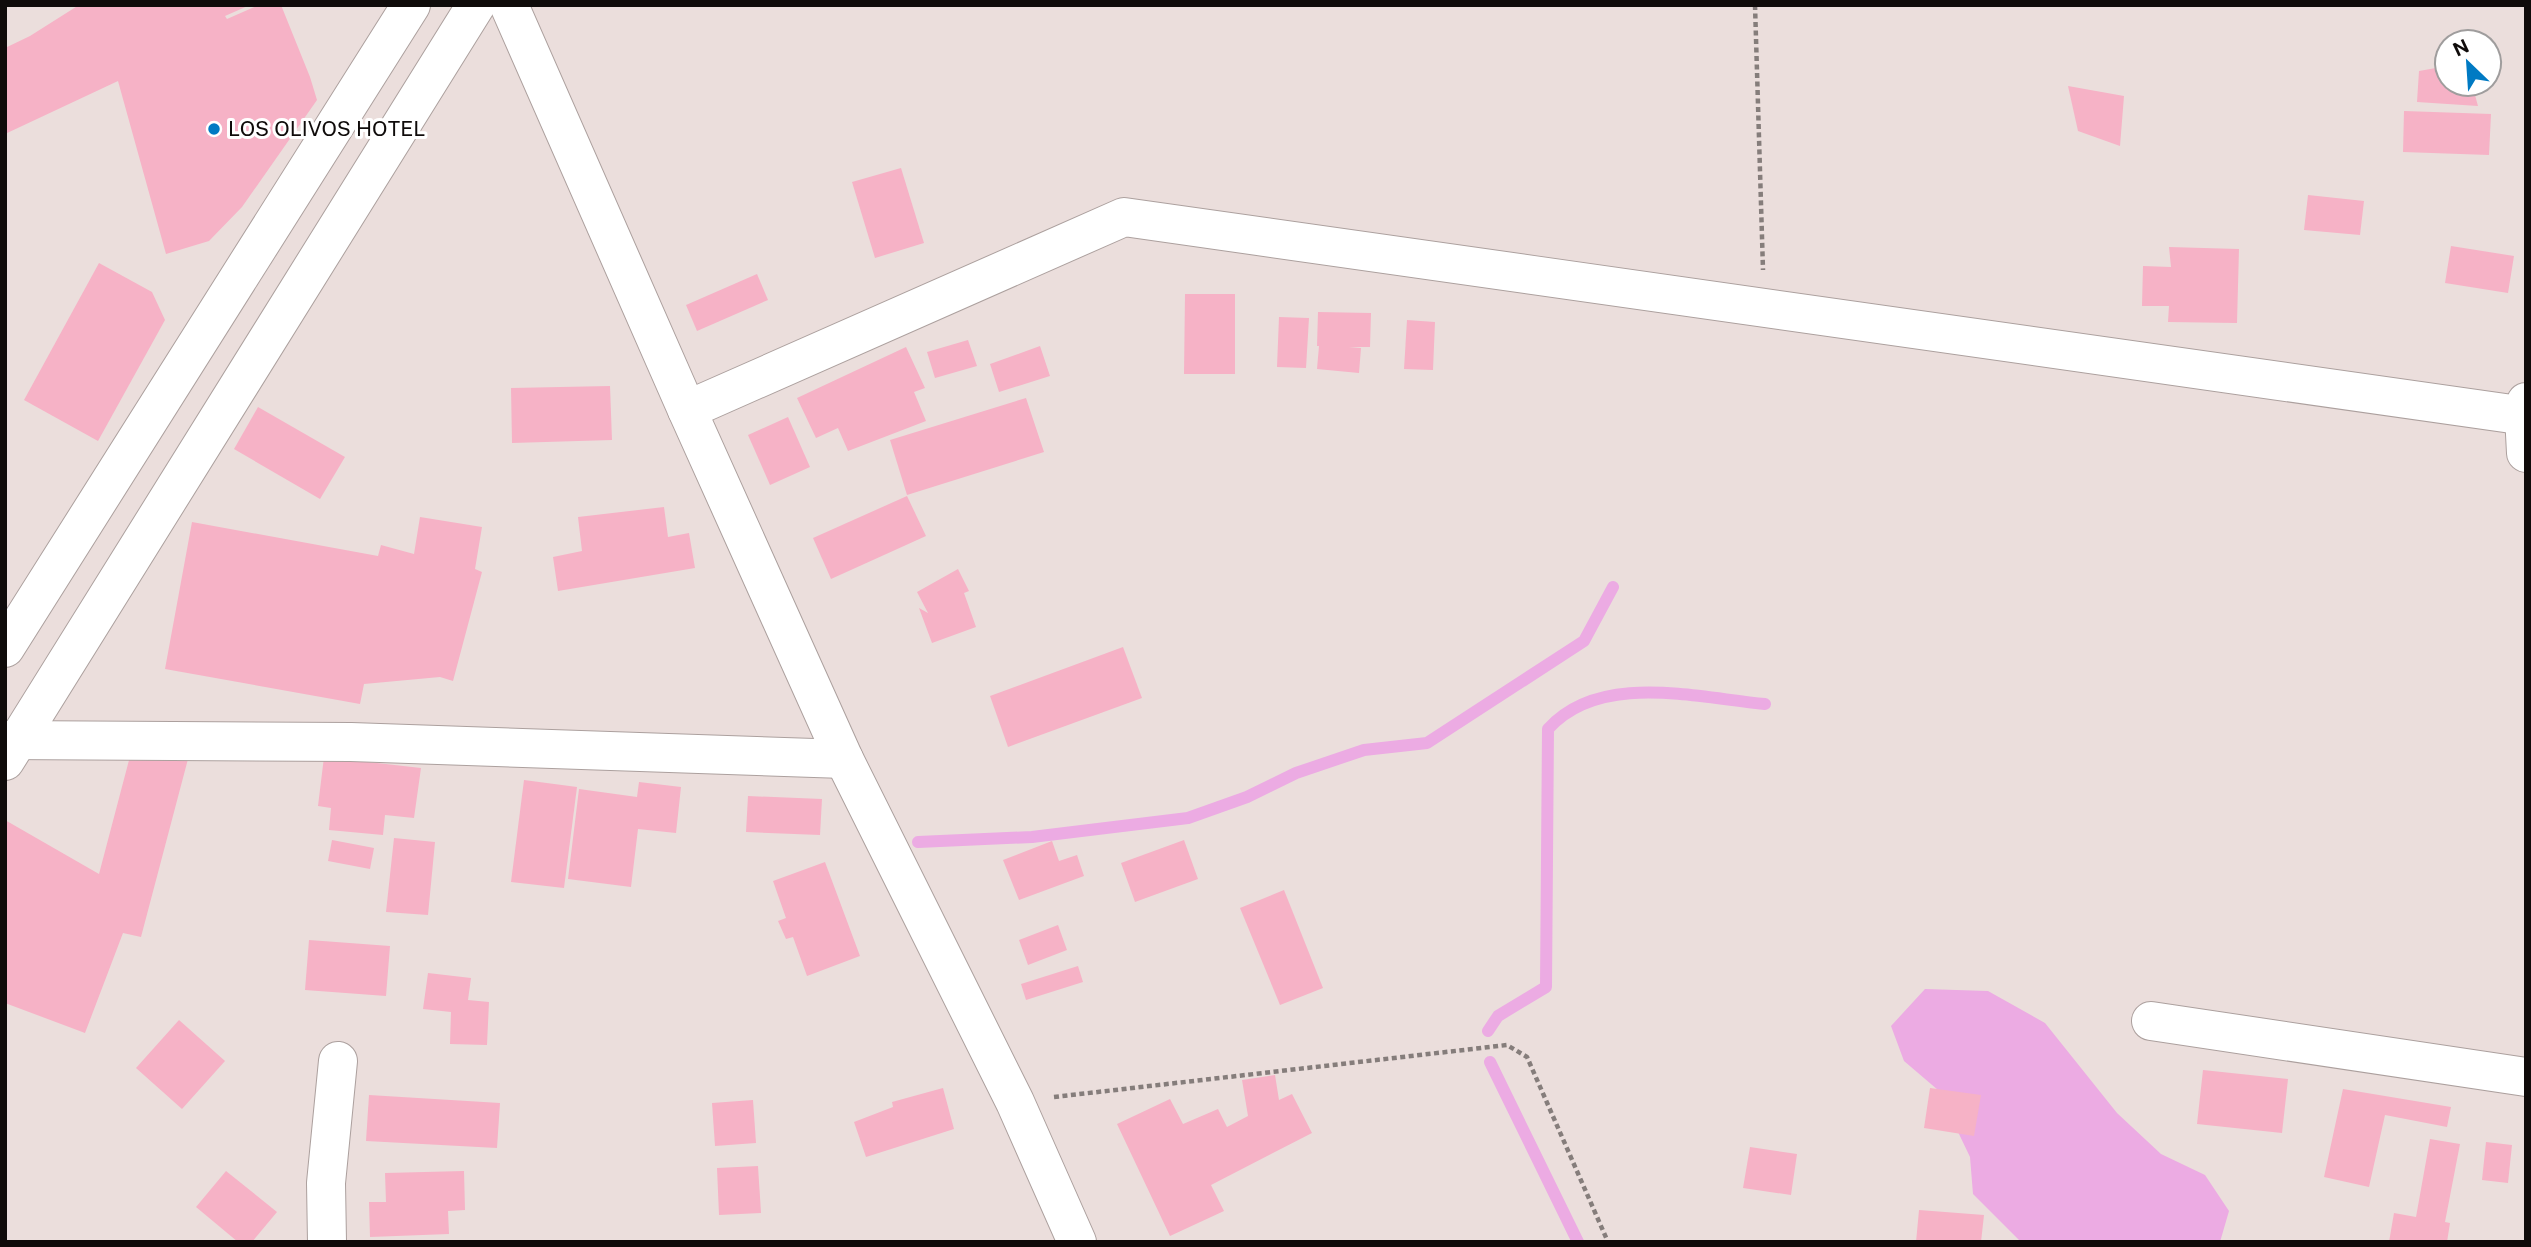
<svg xmlns="http://www.w3.org/2000/svg" width="2531" height="1247" font-family="'Public Sans',sans-serif">
  <rect width="100%" height="100%" fill="#ebdedc"/>
  <!-- water -->
  <polygon fill="#ecabe3" points="1925,989 1988,991 2045,1023 2117,1113 2161,1154 2205,1175 2229,1211 2220,1242 2021,1242 1973,1194 1970,1157 1938,1090 1904,1061 1891,1026"/>
  <g fill="none" stroke-linecap="round" stroke-linejoin="round">
    <!-- stream -->
    <g stroke="#ecabe3" stroke-width="12">
      <polyline points="918,842 1032,837 1188,818 1247,797 1296,773 1364,750 1427,743 1584,641 1613,587"/>
      <path d="M1488,1031l10,-15 48,-29 2,-258c52,-58 149,-31 217,-25"/>
      <polyline points="1490,1062 1578,1242"/>
    </g>
  </g>
  <!-- building -->
  <g fill="#f6b2c6">
    <polygon points="79,5 250,5 225,16 227,19 259,5 281,5 310,77 317,100 242,207 209,241 166,254 118,81 5,134 5,48 30,36"/>
    <polygon points="2447,66 2447,84 2472,84 2478,106 2417,102 2419,71"/>
    <polygon points="2068,86 2124,96 2120,146 2078,131"/>
    <polygon points="2404,111 2491,114 2489,155 2403,152"/>
    <polygon points="901,168 924,243 875,258 852,182"/>
    <polygon points="2308,195 2364,201 2360,235 2304,230"/>
    <polygon points="2451,246 2514,256 2508,293 2445,283"/>
    <polygon points="2169,247 2239,249 2237,323 2168,322 2169,306 2142,306 2143,266 2171,267"/>
    <polygon points="99,263 152,292 165,320 98,441 24,400"/>
    <polygon points="757,274 768,300 697,331 686,305"/>
    <polygon points="1185,294 1235,294 1235,374 1184,374"/>
    <polygon points="1318,312 1371,313 1370,347 1349,347 1361,348 1359,373 1317,369 1319,346 1317,346"/>
    <polygon points="1279,317 1309,318 1306,368 1277,367"/>
    <polygon points="1407,320 1435,322 1433,370 1404,369"/>
    <polygon points="968,340 977,366 935,378 927,352"/>
    <polygon points="1040,346 1050,376 999,392 990,364"/>
    <polygon points="906,347 925,388 914,392 926,421 848,451 838,428 816,438 797,398"/>
    <polygon points="610,386 612,440 512,443 511,388"/>
    <polygon points="1026,398 1044,452 907,495 890,440"/>
    <polygon points="258,407 345,457 320,499 234,449"/>
    <polygon points="788,417 810,467 770,485 748,435"/>
    <polygon points="907,496 926,536 831,579 813,538"/>
    <polygon points="664,507 668,537 689,533 695,568 558,591 553,557 582,551 578,517"/>
    <polygon points="420,517 482,527 475,569 482,572 453,681 440,677 364,684 360,704 165,669 192,522 378,556 381,545 414,554"/>
    <polygon points="958,569 969,591 964,593 976,627 932,643 919,608 928,613 917,592"/>
    <polygon points="1123,647 1142,698 1008,747 990,696"/>
    <polygon points="133,745 188,759 141,937 123,933 85,1033 5,1003 5,820 99,874"/>
    <polygon points="324,757 421,768 414,818 385,815 383,835 329,830 331,808 318,806"/>
    <polygon points="524,780 577,787 564,888 511,882"/>
    <polygon points="639,782 681,787 676,833 638,829 631,887 568,879 579,789 637,797"/>
    <polygon points="748,796 822,799 820,835 746,832"/>
    <polygon points="394,838 435,842 428,915 386,912"/>
    <polygon points="332,840 374,848 370,869 328,861"/>
    <polygon points="1184,840 1198,879 1135,902 1121,863"/>
    <polygon points="1052,841 1059,861 1077,855 1084,876 1019,900 1003,860"/>
    <polygon points="825,862 860,956 807,976 793,937 786,939 778,921 786,918 773,881"/>
    <polygon points="1284,890 1323,988 1280,1005 1240,908"/>
    <polygon points="1058,925 1067,950 1028,965 1019,940"/>
    <polygon points="309,940 390,946 386,996 305,990"/>
    <polygon points="1078,966 1083,982 1026,1000 1021,984"/>
    <polygon points="428,973 471,978 468,1000 489,1002 487,1045 450,1044 451,1012 423,1009"/>
    <polygon points="179,1020 225,1061 182,1109 136,1068"/>
    <polygon points="2203,1070 2288,1079 2282,1133 2197,1124"/>
    <polygon points="1275,1075 1279,1100 1292,1094 1312,1133 1211,1185 1224,1211 1170,1236 1117,1124 1170,1099 1183,1124 1218,1109 1227,1127 1248,1116 1242,1080"/>
    <polygon points="943,1088 954,1129 866,1157 854,1122 893,1107 892,1102"/>
    <polygon points="1930,1088 1981,1095 1974,1136 1924,1128"/>
    <polygon points="2343,1089 2451,1107 2447,1127 2385,1115 2369,1187 2324,1177"/>
    <polygon points="369,1095 500,1103 497,1148 366,1141"/>
    <polygon points="753,1100 756,1143 715,1146 712,1103"/>
    <polygon points="2430,1139 2460,1144 2445,1222 2450,1223 2447,1242 2389,1242 2394,1213 2416,1217"/>
    <polygon points="2486,1142 2512,1145 2508,1183 2482,1180"/>
    <polygon points="1750,1147 1797,1154 1791,1195 1743,1188"/>
    <polygon points="758,1166 761,1213 719,1215 717,1168"/>
    <polygon points="226,1171 277,1212 252,1242 238,1242 196,1207"/>
    <polygon points="464,1171 465,1210 448,1211 449,1234 370,1237 369,1202 386,1202 385,1173"/>
    <polygon points="1919,1210 1984,1215 1981,1242 1916,1242"/>
  </g>
  <g fill="none" stroke-linecap="round" stroke-linejoin="round">
    <defs>
      <g id="minor">
        <polyline points="509,5 687,410 844,759 1015,1102 1077,1242"/>
        <polyline points="2526,402 2524,415 2526,453"/>
        <polyline points="687,410 1124,217 2526,416"/>
        <polyline points="5,740 351,742 844,759"/>
        <polyline points="2151,1021 2526,1077"/>
        <polyline points="327,1242 326,1183 338,1061"/>
      </g>
      <g id="tertiary">
        <polyline points="5,648 411,5"/>
        <polyline points="5,761 476,5"/>
      </g>
    </defs>
    <!-- minor casing -->
    <use href="#minor" stroke="#aca09e" stroke-width="40"/>
    <!-- tertiary casing -->
    <use href="#tertiary" stroke="#aca09e" stroke-width="40"/>
    <!-- path -->
    <g stroke="#857d7b" stroke-width="4.5" stroke-dasharray="5 3.5" stroke-linecap="butt">
      <polyline points="1755,5 1763,270"/>
      <polyline points="1054,1097 1507,1045 1527,1057 1608,1242"/>
    </g>
    <!-- minor -->
    <use href="#minor" stroke="#fff" stroke-width="38"/>
    <!-- tertiary -->
    <use href="#tertiary" stroke="#fff" stroke-width="38"/>
  </g>
  <!-- markers -->
  <circle fill="#007ac3" stroke="#fff" stroke-width="2.5" cx="214" cy="129" r="7"/>
  <g text-anchor="middle" stroke-width="6" stroke-linejoin="round" paint-order="stroke">
    <!-- poi labels -->
    <g font-size="21" fill="#0f0b0a" stroke="#fff" text-anchor="start">
      <text x="228" y="136">LOS OLIVOS HOTEL</text>
    </g>
  </g>
  <!-- border -->
  <rect width="2531" height="1247" fill="none" stroke="#0f0b0a" stroke-width="14"/>
  <!-- north arrow -->
  <g transform="translate(2468 63) rotate(335)"><circle r="33" fill="#ffffff" stroke="#9f9d9d" stroke-width="2"/>
  <path d="M0-5L12 26L0 18L-12 26Z" fill="#007ac3"/>
  <text y="-10" font-size="19" font-weight="bold" text-anchor="middle" fill="#0f0b0a">N</text>
  </g>
</svg>
